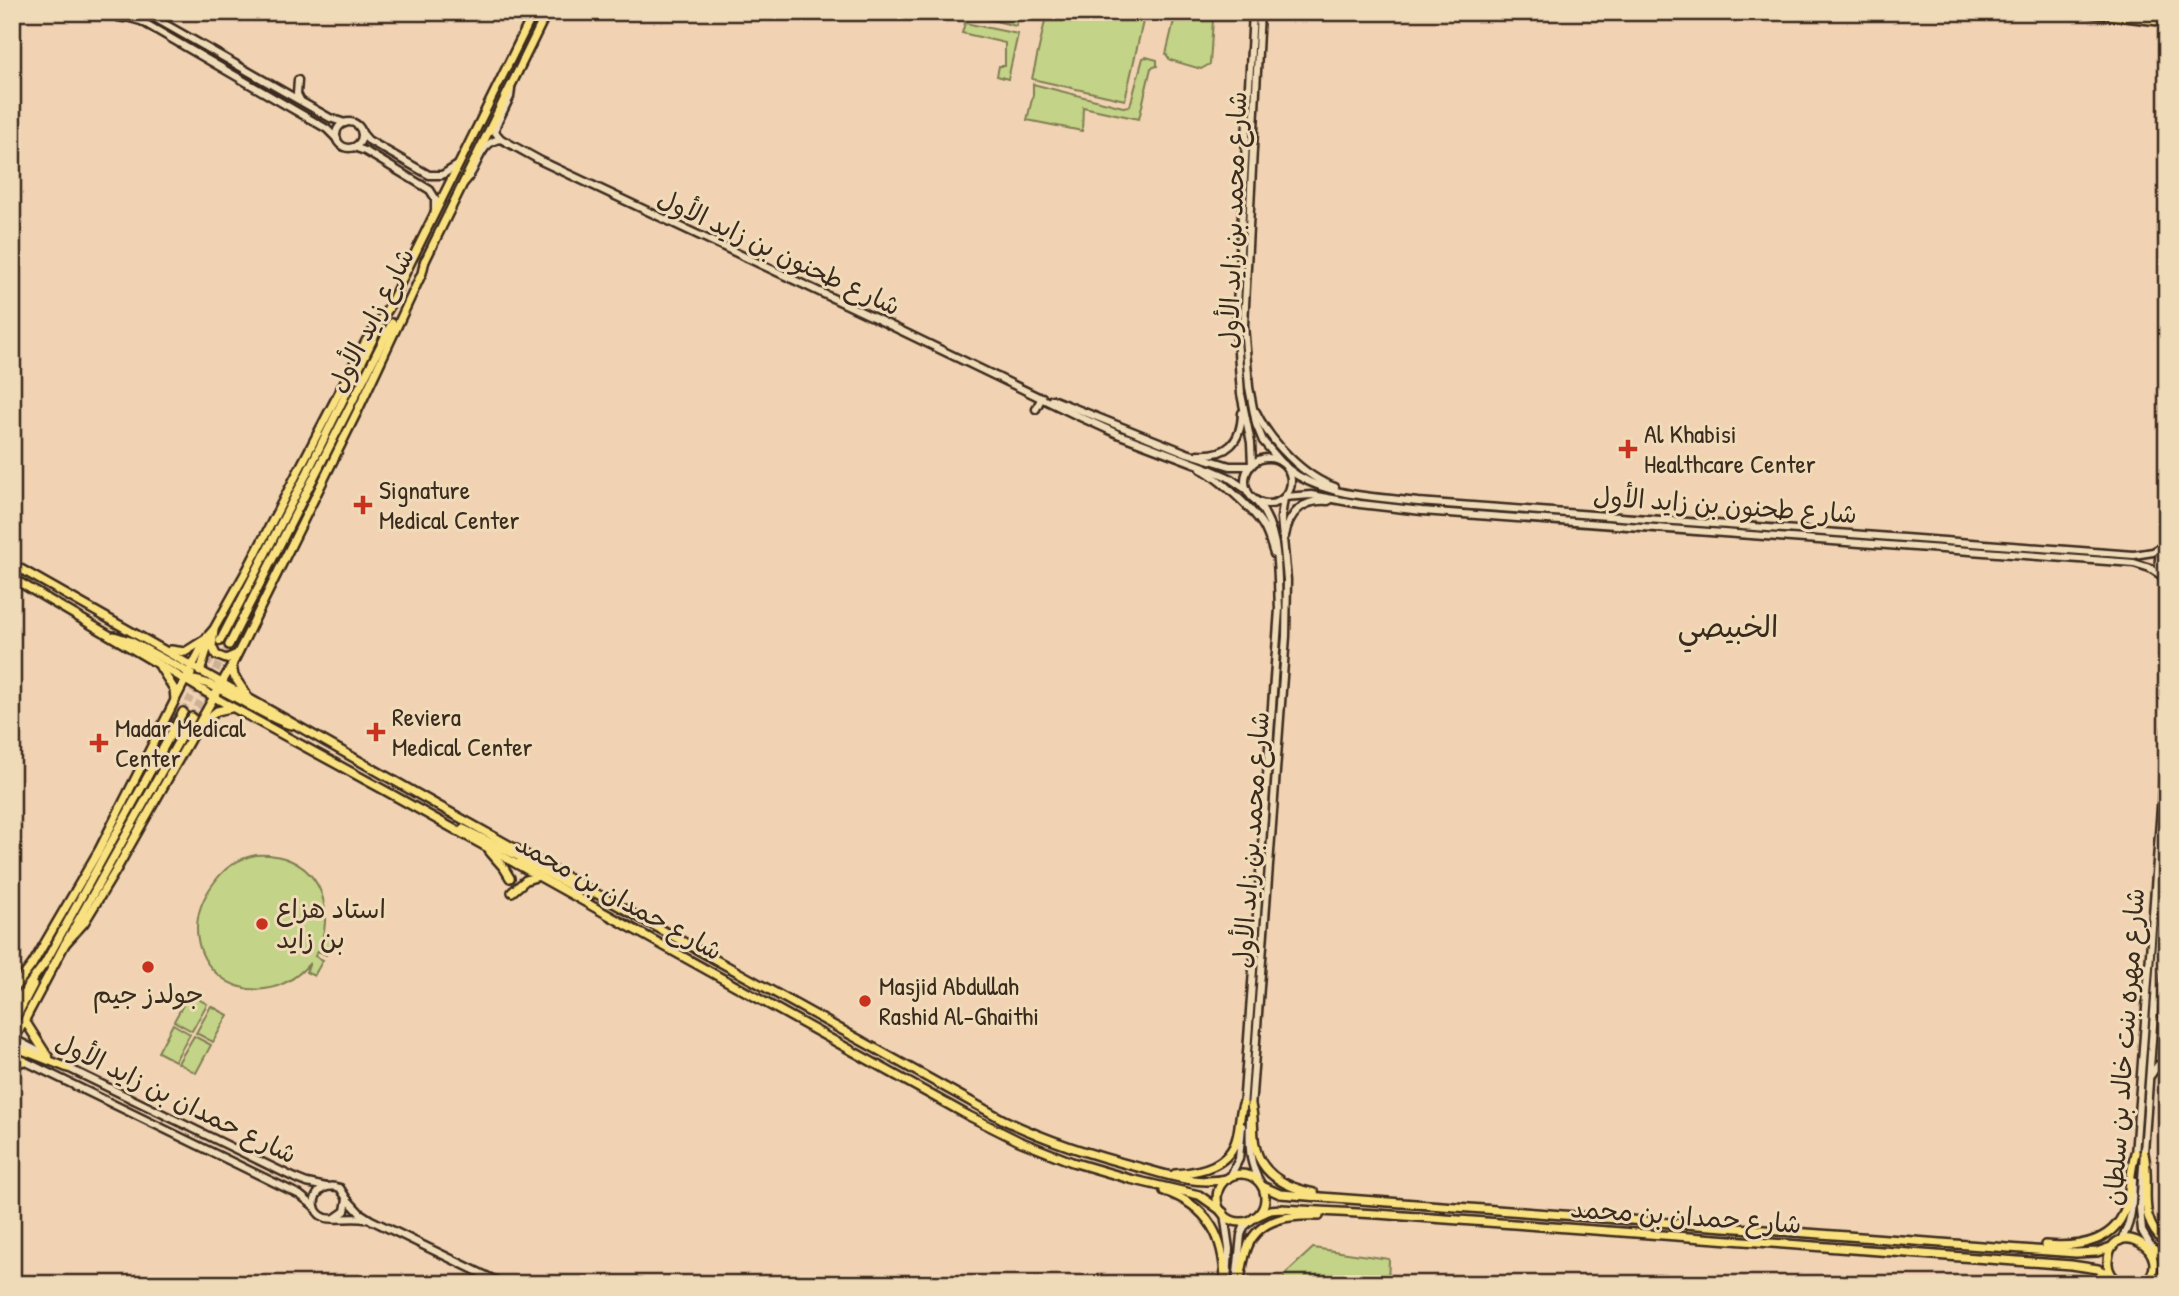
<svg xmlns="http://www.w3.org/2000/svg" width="2179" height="1296" font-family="'Patrick Hand','Playpen Sans Arabic',sans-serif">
  <rect width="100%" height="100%" fill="#f1d3b3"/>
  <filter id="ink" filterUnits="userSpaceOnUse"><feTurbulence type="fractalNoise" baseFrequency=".0143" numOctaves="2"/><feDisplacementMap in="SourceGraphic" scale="14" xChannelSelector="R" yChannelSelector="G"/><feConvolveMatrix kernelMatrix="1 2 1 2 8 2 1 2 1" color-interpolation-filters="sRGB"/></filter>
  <g filter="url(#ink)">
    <!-- green -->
    <g fill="#c3d387" stroke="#7f7e52" stroke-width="2">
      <polygon points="959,12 1020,12 1016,26"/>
      <polygon points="1047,12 1124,12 1144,17 1125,100 1032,79"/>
      <polygon points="1176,12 1198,12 1210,15 1213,19 1210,64 1201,69 1170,60 1166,54"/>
      <polygon points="965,23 1018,34 1008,79 997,76 999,66 1005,66 1005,43 962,33"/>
      <polygon points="1146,57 1157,60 1157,66 1151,68 1139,119 1083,107 1082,131 1027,120 1033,95 1033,84 1123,107 1130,106 1143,58"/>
      <path d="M256,855c54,-3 80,40 65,88l6,-8 8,4 -9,16 -8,-4 -3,5 8,4 -9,16 -8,-4 4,-9c-59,67 -150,-6 -97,-79 11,-16 25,-26 43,-29z"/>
      <polygon points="189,994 207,1004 192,1031 174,1021"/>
      <polygon points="211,1006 228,1015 213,1042 196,1033"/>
      <polygon points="173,1024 190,1034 175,1061 158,1052"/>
      <polygon points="194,1036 211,1045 196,1073 178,1063"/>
      <polygon points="1313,1248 1389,1259 1388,1284 1283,1284 1284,1275"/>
    </g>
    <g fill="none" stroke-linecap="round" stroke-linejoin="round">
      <!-- primary-tunnel -->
      <g stroke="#cdb195" stroke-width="7" stroke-dasharray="7 3.5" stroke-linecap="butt">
        <polyline points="183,712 220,641"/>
        <polyline points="192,717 229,645"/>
      </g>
      <defs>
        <g id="secondary">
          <polyline points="112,12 118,17 124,18 133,12"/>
          <polyline points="144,12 330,118 345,123"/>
          <polyline points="1260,12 1244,325 1249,387 1256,424 1263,441 1281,462"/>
          <polyline points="126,17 141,21 327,129 337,139"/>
          <polyline points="298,80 297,94 300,100"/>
          <polyline points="511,89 510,97 496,126 495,132 501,139 541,161 877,319 1078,416 1120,435 1207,468 1228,477 1247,490"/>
          <circle cx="349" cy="135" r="13"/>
          <polyline points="362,133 368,140 429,175 442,175 458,165"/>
          <polyline points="354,147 365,151 430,190 435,198 435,211"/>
          <path d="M464,183c14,-13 15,-42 37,-44"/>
          <polyline points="1052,399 1187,453 1230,466 1251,466"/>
          <polyline points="1036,409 1042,397"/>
          <path d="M1256,412c14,29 48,65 79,75"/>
          <path d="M1198,454c30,2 43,-12 44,-41"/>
          <circle cx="1268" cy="481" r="23"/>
          <polyline points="1252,465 1251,443 1241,394 1236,324 1253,12"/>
          <path d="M1287,468c35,29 87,28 131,34l716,53 19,-3 10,-6"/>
          <path d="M1201,469c18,9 53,41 63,58 5,9 7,18 10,27"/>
          <polyline points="1285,497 1311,495 1360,504 1422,511 2134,563 2150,568 2164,577"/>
          <path d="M1285,536c4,-24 19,-37 43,-35"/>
          <path d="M2167,543c-11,12 -11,25 0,37"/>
          <polyline points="12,1038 49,1057"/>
          <polyline points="12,1055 300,1195 315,1207"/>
          <polyline points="64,1066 297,1179 307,1183 326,1187"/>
          <polyline points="2151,1075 2158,1065 2167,1065"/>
          <path d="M1243,1108l36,-499c-2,-38 2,-78 -23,-108"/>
          <polyline points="1251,1108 1286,636 1287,580 1281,518 1284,498"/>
          <path d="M1250,1118c-1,25 -2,45 11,66"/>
          <polyline points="2135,1155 2167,727"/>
          <polyline points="1230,1177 1239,1159 1242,1126"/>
          <polyline points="347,1199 360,1213 371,1220 503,1284"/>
          <polyline points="1224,1213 1229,1249 1227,1281"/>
          <path d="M335,1218l10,-7 2,-12 -7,-11c-25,-9 -35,23 -14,30 8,2 28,-1 39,1"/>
          <path d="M2120,1241c13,-18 12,-39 13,-61"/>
          <polyline points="2152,1248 2142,1231 2140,1208 2167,830"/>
          <polyline points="1236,1284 1241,1235 1244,1227 1254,1218"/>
        </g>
        <g id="primary">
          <polyline points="2082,12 2167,22"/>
          <polyline points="424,263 547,12"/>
          <polyline points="387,310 534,12"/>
          <path d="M12,564l425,241 567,315c44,21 90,36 138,48 28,8 55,17 85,11"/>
          <polyline points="12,578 221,701 384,790 969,1116 1019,1141 1072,1162 1130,1179 1199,1195 1223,1212"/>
          <polyline points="214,630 212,646 216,655 226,659 235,655"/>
          <polyline points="114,636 130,641 191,674"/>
          <polyline points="220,641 306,475 376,333"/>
          <polyline points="229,645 392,323"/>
          <polyline points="171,650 185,652 204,640"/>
          <polyline points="232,665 234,676 246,694"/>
          <polyline points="160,667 174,689 175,700"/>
          <polyline points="200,672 209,643"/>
          <path d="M185,680c24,-5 77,38 106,45"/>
          <polyline points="202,723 217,711 231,708"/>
          <polyline points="463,829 524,859"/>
          <polyline points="490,852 504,868 510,878"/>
          <polyline points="517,864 526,862 580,891 592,894"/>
          <polyline points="512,892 526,880 539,876"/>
          <polyline points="65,944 84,923 115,872 232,665 358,410 422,273 425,260"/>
          <polyline points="12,991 32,965 99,850 207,637 214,629 247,570 350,371 366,341 389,308"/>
          <polyline points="12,1007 45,963 183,712"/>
          <polyline points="25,1021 48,1057"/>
          <polyline points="12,1025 33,985"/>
          <polyline points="12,1044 65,944 192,717"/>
          <polyline points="12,1046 68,1068"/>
          <polyline points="12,1065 24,1061"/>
          <path d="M1251,1105c3,11 2,22 3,33 3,35 30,49 60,55"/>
          <path d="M2144,1153c8,36 -10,63 23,92"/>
          <path d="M1175,1174c26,-2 55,-8 62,-37 3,-11 2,-22 6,-33"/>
          <circle cx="1241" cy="1198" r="24"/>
          <polyline points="1262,1186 1280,1194 2076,1253 2097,1252 2114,1246"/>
          <path d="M1164,1191c45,15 61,47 61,93"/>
          <polyline points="1255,1217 1270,1210 1281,1209 1377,1214 2071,1265 2098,1269 2113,1277"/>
          <path d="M2045,1245c34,3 74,-3 82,-43 3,-16 4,-33 8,-49"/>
          <polyline points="2153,1249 2167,1258"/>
          <polyline points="2150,1280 2167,1274"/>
          <path d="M1239,1284c3,-13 4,-26 9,-38 12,-29 44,-31 71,-30"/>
          <path d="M2121,1284c-8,-6 -14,-13 -13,-23 3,-47 71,-9 36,23"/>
        </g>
      </defs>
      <!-- secondary casing -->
      <use href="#secondary" stroke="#3b2a1e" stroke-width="11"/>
      <!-- primary casing -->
      <use href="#primary" stroke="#3b2a1e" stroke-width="12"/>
      <!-- secondary -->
      <use href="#secondary" stroke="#f0dbb9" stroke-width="6"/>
      <!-- primary -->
      <use href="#primary" stroke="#fae180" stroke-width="7"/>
    </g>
  </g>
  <!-- markers -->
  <g fill="#c8321e" stroke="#f0dbb9" stroke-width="2.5">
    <path d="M1624.5 438.5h7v7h7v7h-7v7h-7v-7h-7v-7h7z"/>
    <path d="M359.5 494.5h7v7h7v7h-7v7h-7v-7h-7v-7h7z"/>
    <path d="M372.5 721.5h7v7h7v7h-7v7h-7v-7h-7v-7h7z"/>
    <path d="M95.5 732.5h7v7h7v7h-7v7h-7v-7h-7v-7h7z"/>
    <circle cx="262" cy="924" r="7"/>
    <circle cx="148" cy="967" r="7"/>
    <circle cx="865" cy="1001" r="7"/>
  </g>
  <g text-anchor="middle" stroke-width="6" stroke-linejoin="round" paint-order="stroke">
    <!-- street labels -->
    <g font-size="26" fill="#3b2a1e" stroke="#f0dbb9">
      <text transform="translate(1233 220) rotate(-88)" y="9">شارع محمد بن زايد الأول</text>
      <text transform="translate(779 252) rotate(25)" y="9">شارع طحنون بن زايد الأول</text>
      <text transform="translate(371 320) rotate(-63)" y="9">شارع زايد الأول</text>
      <text transform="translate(1725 505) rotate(4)" y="9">شارع طحنون بن زايد الأول</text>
      <text transform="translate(1251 840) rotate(-86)" y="9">شارع محمد بن زايد الأول</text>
      <text transform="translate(619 897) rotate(29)" y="9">شارع حمدان بن محمد</text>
      <text transform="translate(2124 1047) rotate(-86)" y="9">شارع مهره بنت خالد بن سلطان</text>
      <text transform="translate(176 1098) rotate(26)" y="9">شارع حمدان بن زايد الأول</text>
      <text transform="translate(1686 1216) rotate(4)" y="9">شارع حمدان بن محمد</text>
    </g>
    <!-- poi labels -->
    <g font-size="26" fill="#3b2a1e" stroke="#f0dbb9" text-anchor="start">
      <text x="1644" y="443">Al Khabisi<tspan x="1644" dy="30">Healthcare Center</tspan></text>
      <text x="379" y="499">Signature<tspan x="379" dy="30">Medical Center</tspan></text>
      <text x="392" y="726">Reviera<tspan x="392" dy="30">Medical Center</tspan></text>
      <text x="115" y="737">Madar Medical<tspan x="115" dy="30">Center</tspan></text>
      <text x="276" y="918">استاد هزاع<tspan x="276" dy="30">بن زايد</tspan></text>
      <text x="879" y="995">Masjid Abdullah<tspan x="879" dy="30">Rashid Al-Ghaithi</tspan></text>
      <text x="148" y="1003" text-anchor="middle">جولدز جيم</text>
    </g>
    <!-- quarter labels -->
    <g font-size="30" fill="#3b2a1e" stroke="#f0dbb9">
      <text x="1728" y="637">الخبيصي</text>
    </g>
  </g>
  <!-- margin -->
  <rect width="2179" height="1296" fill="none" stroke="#f0dbb9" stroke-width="42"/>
  <rect x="21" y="21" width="2137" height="1254" fill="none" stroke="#3b2a1e" stroke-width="2.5" filter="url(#ink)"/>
</svg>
